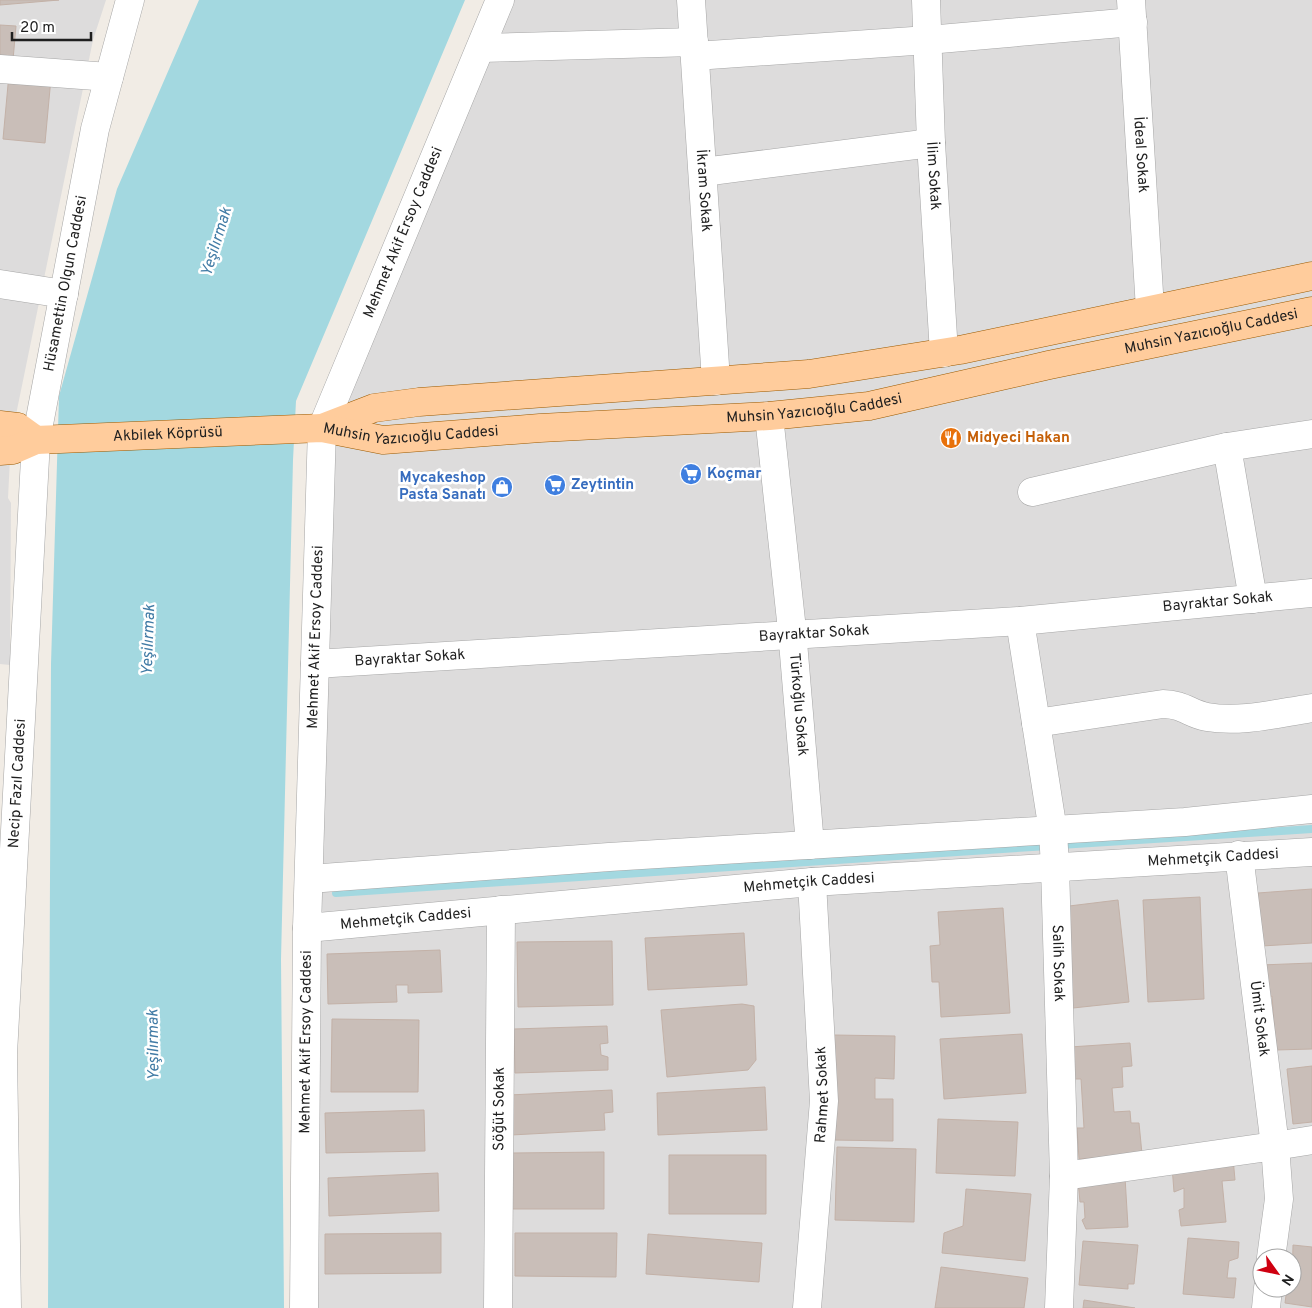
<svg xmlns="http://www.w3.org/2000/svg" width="1312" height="1308" viewBox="0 0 1312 1308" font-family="Overpass,sans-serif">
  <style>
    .residential { fill: #dddcdc; fill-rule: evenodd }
    .water { fill: #a3d8e0 }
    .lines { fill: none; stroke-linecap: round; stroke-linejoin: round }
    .stream { stroke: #a3d8e0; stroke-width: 8 }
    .building { fill: #c9beb8; stroke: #c3b1a7 }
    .minor-casing { stroke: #a6a6a6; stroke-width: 29 }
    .major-casing { stroke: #9b5a00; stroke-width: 29 }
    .minor { stroke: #fff; stroke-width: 28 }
    .major { stroke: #ffcc9c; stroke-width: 28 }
    .labels { text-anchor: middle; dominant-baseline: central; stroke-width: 5; stroke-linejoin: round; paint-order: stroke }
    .street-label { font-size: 15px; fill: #1f1f1f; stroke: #fff }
    .food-label { font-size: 15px; font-weight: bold; fill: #c56008; stroke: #fff; text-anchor: start }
    .shop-label { font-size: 15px; font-weight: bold; fill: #366cbe; stroke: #fff; text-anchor: start }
    .water-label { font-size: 16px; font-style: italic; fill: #417ba5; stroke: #fff }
  </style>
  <rect width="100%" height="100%" fill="#f1ece5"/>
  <path class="residential" d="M0,0H106L93,40L11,439L8,498L11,503L10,665L0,664Z
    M499,0H1312V1308H304L322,428ZM1262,1258H1292V1288H1262Z"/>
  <path class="water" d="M199,0H465L296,401L293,460L281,959L284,1308H48L51,664L59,396L117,189Z"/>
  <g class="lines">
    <path class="stream" d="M1060,845L1312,829
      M336,893L1048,846"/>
  </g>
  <path class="building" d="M0,0H59L0,5Z
    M0,25L16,26L13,60L0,59Z
    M9,74L51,78L45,143L3,139Z
    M1312,889V943L1262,946L1258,893Z
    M1200,897L1204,999L1148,1002L1143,900Z
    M1118,900L1129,1002L1073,1008L1061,907Z
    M1003,908L1010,1013L941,1017L939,982H932L930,946L940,945L938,912Z
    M744,933L747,985L648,990L645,938Z
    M612,941L613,1005L518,1007L517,942Z
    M440,950L442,992L408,993V985H396L397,1002L328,1004L327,954Z
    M1312,963V1049L1276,1050L1272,996L1264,998L1261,965Z
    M742,1004L754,1006L756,1060L748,1070L667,1077L661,1010Z
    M332,1019L419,1020L418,1092H331Z
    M607,1026L608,1043L600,1044L601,1055L608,1057V1070L515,1073L514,1029Z
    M1022,1034L1026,1093L944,1099L940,1039Z
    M834,1035L895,1036L894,1079L875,1078V1099H893V1141L832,1140Z
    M1130,1043L1132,1066L1122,1067L1123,1087L1112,1088L1114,1112L1130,1111L1131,1123H1139L1142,1154L1079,1159L1077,1128H1084L1081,1079H1072L1070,1047Z
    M1312,1066V1122L1293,1124L1287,1069Z
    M765,1087L767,1130L658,1135L657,1093Z
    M612,1090L613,1112L604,1113L605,1130L511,1135L509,1095Z
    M424,1110L425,1151L326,1153L325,1113Z
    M938,1119L1018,1122L1015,1176L936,1173Z
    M837,1147L916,1149L914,1222L835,1220Z
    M604,1152V1209H512V1153Z
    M669,1155H766V1214H669Z
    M1233,1158L1235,1180L1222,1181L1226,1222L1181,1226L1179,1210L1184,1208V1188L1174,1192L1172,1166Z
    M438,1173L439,1211L329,1216L328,1178Z
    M1125,1177L1128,1227L1086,1229L1082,1220L1085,1218L1084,1202H1080L1078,1181Z
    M966,1189L1031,1194L1025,1261L942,1253L944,1233L963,1226Z
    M441,1233V1273L325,1274V1234Z
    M515,1233H617L616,1277L515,1276Z
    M648,1234L762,1243L759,1282L646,1274Z
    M1188,1238L1239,1242L1238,1258L1229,1261L1227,1278H1236L1234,1298L1183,1294Z
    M1083,1241L1138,1245L1134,1284H1128V1289L1079,1285Z
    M1293,1245L1312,1247V1307L1285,1303L1287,1288H1292Z
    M941,1267L1028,1278L1024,1308H935Z
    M1084,1300L1135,1308H1083Z"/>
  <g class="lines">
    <g class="minor-casing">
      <g id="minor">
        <path id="s1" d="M691,0L716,381"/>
        <path id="s2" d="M926,0L931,143L944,353"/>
        <path id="s3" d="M1131,0L1150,309"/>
        <path d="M481,48L694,42"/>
        <path d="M695,56L928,40L1133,22"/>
        <path d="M0,69L109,77"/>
        <path d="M703,172L931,143"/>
        <path d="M0,284L64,294"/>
        <path id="s4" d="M769,416L792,630L810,845"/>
        <path d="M1227,447L1253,599"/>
        <path d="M1032,492L1227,447L1312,434"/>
        <path id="s5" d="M1020,621L1053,831L1055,867L1064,1176L1059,1308"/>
        <path id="s6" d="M315,664L1020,621L1312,593"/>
        <path d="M1036,723L1163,704C1183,704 1190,714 1207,717C1241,723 1278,713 1312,708"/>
        <path id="s7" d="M1239,855L1275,1146L1312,1140"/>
        <path d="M309,879L609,857L1185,822L1312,809"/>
        <path id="s8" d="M307,928L812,882L1312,852"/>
        <path d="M1064,1176L1275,1146L1279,1199L1271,1258"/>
        <path id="s9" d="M7,1308L3,1054L36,440L95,129L130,0"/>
        <path id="s10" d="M304,1308L307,928L322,428L500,0"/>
        <path id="s11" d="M498,1308L501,910"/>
        <path id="s12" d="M807,1308L824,1101L812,882"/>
        <path d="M1266,1308L1268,1288"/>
      </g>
    </g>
    <g class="major-casing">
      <g id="major">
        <path d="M0,425L18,427L36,440"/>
        <path d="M322,428L374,408L419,402L809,374L960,350L1312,276"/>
        <path id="s13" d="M0,451L13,450L36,440L322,428L383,440L540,428L769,416L869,406L1049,365L1312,311"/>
      </g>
    </g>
    <use href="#minor" class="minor"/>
    <use href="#major" class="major"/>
  </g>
  <defs>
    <g id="restaurant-disc" transform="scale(1.125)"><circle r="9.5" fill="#e8710a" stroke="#fff"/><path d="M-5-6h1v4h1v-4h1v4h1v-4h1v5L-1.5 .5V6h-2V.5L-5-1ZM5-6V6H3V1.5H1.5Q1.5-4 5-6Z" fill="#fff"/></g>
    <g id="supermarket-disc" transform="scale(1.125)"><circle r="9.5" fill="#3f7fe0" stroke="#fff"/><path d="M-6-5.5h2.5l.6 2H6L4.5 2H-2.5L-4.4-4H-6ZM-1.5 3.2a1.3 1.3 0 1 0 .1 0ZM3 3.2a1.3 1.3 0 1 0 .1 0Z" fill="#fff"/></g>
    <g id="shop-disc" transform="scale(1.125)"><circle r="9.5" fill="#3f7fe0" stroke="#fff"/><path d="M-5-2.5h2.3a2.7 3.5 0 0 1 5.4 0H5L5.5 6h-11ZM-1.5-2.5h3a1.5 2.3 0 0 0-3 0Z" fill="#fff"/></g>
  </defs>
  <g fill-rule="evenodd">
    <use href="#restaurant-disc" x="951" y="438"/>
    <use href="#supermarket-disc" x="691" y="474"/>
    <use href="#supermarket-disc" x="555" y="485"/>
    <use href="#shop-disc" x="502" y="487"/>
  </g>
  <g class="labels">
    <g class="street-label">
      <text stroke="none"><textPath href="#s3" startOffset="155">İdeal Sokak</textPath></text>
      <text stroke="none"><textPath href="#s2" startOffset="176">İlim Sokak</textPath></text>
      <text stroke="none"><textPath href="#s1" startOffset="191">İkram Sokak</textPath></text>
      <text stroke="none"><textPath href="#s10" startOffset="1092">Mehmet Akif Ersoy Caddesi</textPath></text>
      <text stroke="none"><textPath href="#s9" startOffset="1028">Hüsamettin Olgun Caddesi</textPath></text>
      <text stroke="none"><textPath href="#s13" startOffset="1224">Muhsin Yazıcıoğlu Caddesi</textPath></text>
      <text stroke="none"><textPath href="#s13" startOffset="819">Muhsin Yazıcıoğlu Caddesi</textPath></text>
      <text stroke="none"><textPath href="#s13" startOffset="414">Muhsin Yazıcıoğlu Caddesi</textPath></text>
      <text stroke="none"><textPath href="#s13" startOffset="170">Akbilek Köprüsü</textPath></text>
      <text stroke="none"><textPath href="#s6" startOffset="905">Bayraktar Sokak</textPath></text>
      <text stroke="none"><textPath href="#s6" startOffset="500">Bayraktar Sokak</textPath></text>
      <text stroke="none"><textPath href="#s10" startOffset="671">Mehmet Akif Ersoy Caddesi</textPath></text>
      <text stroke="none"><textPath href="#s6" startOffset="95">Bayraktar Sokak</textPath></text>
      <text stroke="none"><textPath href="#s4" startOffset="290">Türkoğlu Sokak</textPath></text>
      <text stroke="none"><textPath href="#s9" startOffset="525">Necip Fazıl Caddesi</textPath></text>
      <text stroke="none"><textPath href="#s8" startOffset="909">Mehmetçik Caddesi</textPath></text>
      <text stroke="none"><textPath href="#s8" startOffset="504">Mehmetçik Caddesi</textPath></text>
      <text stroke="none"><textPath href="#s8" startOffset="99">Mehmetçik Caddesi</textPath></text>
      <text stroke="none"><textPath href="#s5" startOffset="345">Salih Sokak</textPath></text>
      <text stroke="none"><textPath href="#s7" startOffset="165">Ümit Sokak</textPath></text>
      <text stroke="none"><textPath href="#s10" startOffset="266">Mehmet Akif Ersoy Caddesi</textPath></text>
      <text stroke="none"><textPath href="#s12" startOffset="214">Rahmet Sokak</textPath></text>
      <text stroke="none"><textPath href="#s11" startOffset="199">Söğüt Sokak</textPath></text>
    </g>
    <g class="food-label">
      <text x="967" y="438">Midyeci Hakan</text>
    </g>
    <g class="shop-label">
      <text x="707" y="474">Koçmar</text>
      <text x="486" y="478" text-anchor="end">Mycakeshop<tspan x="486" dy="17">Pasta Sanatı</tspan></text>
      <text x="571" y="485">Zeytintin</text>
    </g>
    <g class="water-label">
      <text transform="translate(217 242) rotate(-73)">Yeşilırmak</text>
      <text transform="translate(149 640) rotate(-88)">Yeşilırmak</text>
      <text transform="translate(154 1045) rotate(-91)">Yeşilırmak</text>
    </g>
  </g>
  <g transform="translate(1277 1273) rotate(123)"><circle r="24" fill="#ffffff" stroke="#a5a5a5"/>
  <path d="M0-4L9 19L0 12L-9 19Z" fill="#cf0011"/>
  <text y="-8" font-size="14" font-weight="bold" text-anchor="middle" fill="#1f1f1f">N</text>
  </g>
  <path d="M12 32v8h79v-8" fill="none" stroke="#1f1f1f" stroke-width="2.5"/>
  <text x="20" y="32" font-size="15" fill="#1f1f1f" stroke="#ffffff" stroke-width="4" paint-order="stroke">20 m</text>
</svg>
